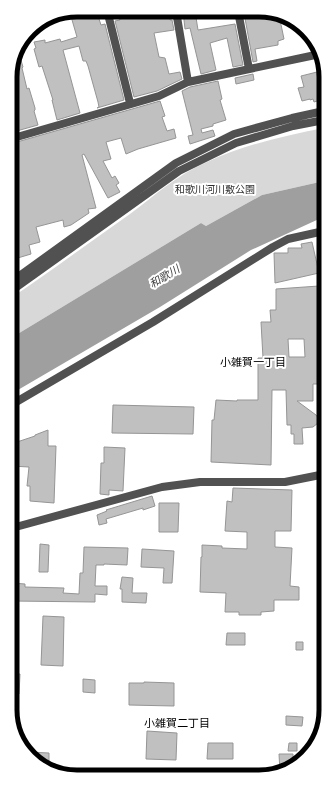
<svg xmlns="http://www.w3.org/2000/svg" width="336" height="787" viewBox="0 0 336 787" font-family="Barlow,'Noto Sans JP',sans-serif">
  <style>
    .green { fill: #d8d8d8 }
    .water { fill: #9f9f9f }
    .building { fill: #c0c0c0; stroke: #959595; fill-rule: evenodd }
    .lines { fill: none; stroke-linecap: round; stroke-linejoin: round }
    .minor { stroke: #515151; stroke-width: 8 }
    .tertiary { stroke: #515151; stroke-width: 8 }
    .labels { text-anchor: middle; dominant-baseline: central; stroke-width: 4; stroke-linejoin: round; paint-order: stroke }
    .park-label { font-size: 10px; fill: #2f2f2f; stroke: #fff }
    .water-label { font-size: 11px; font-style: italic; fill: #404040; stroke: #fff }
    .neighbourhood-label { font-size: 11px; fill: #000; stroke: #fff }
    .rim { fill: none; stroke: #000; stroke-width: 5 }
  </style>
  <rect width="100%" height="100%" fill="#fff"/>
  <path class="green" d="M324,128V181L262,195L206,226L201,223L11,338V298C51,271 90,242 130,214C154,196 177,175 205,163C243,145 283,136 324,128Z"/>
  <path class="water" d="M324,181V219H319L251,250L160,307L11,394V338L201,223L206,226L262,195Z"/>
  <path class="building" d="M77,10L78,13L88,10H96L101,25L105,24L124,100L97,108L99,107L98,102L88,66L86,61H83L79,46L63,50L80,113L57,120L52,100H53L42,66L39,67L34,49L36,48L34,42L45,40V43L60,39L61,42L77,37L70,13Z
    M118,10L168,11L170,20H172L174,30L154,33L159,57L165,58L169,74L180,72L182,79L157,91L134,97L115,21L120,20Z
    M183,11H195L198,30L235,24L243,65L233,67L227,38L210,43L216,70L201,74L190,28L185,29Z
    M264,11L265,18L279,15L284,39L278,41V45L255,49L257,61L253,62L244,13Z
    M17,47L23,67L22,68L27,89L29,88L35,108V110L34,111L38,125L13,132L10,122V73Z
    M321,71L324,81V99L314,102L313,99L310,100V99L302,101L298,88L304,87L301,76Z
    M253,74L254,80L236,84L235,78Z
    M218,81L222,99L220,100L226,120L213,124V126L201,129L202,133L213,130L215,136L190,144L188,136L193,135L182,91L190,87Z
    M160,101L165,116L162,117L167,131L174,129L176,138L138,149L126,154L121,138L106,142L111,159L103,161L112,178L115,176L119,183L116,185L120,192L108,198L84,154L82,155L96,208L88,209L89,213L71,225L64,227L63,220L36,227L40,242L29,245L31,254L11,260L10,144Z
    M312,242L319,273L275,283L274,253H288V248H302L301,244Z
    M319,286L323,338V364H319V384H313V401H297L316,415L319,419L318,423L313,427L302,428L303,444H294V434H291V425H287L286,390H272L271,465L211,462L212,420H214L216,400L237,401V400H258V358H263L261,322H271L270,310H276V289ZM288,339H304L305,357H289Z
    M113,405L194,407L193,434L112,433Z
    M48,430V446H56L54,503L30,501V486H27L29,467L11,466V444L35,436V435Z
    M104,447L125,448L123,491L109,490V495L100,494L101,463H104Z
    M233,488L292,490L291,531H275V547L292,548L290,586L299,587V600H274V611L261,612V615H239V612H225L226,593L200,592L201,557H202V545L222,546V548L247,549V532L225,531L227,501L232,502Z
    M152,496L155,506L143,510V508L106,519L107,523L99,525L97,515L107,511L106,510Z
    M159,503H179L178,532H159Z
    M40,544L49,545L48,572H39Z
    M84,547L128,548L127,565L104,564V565H96L95,586H107V595L95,594V602L12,601V583L25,584V587L64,588L63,593L79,594L80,573H83Z
    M142,549L174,551L172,583H163L164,568L141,567Z
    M122,577L133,578L132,593H147L146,603L122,602V589H120Z
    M43,616L64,617L63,666L41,665Z
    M227,633H245V645H226Z
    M296,642H303V650H296Z
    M12,674H20L19,694H12Z
    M83,679L95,680V693L83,692Z
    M144,682L174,683V706L129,705V683H144Z
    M286,716L303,717L302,726L286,725Z
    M147,731L177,733L176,760L146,759Z
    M208,743H233V759H207Z
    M289,743H297V751H288Z
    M28,752L49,753V762L34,761Z
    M279,754H293V764L280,772Z"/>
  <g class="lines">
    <path class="minor" d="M107,10L130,103
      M176,11L188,82
      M238,11L249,69
      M10,139L159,96L188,82L320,54
      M11,405L153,322L273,247L288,239L324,231
      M12,528L162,487L200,482H285L325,474"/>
    <path class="tertiary" d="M11,282L176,163L234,134L292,118L324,111
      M11,291L179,171L236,143L293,126L324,120"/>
  </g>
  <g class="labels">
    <g class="park-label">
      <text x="215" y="189">和歌川河川敷公園</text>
    </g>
    <g class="water-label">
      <text transform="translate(164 276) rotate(-31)">和歌川</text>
    </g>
    <g class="neighbourhood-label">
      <text x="253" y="361">小雑賀一丁目</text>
      <text x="177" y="722">小雑賀二丁目</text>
    </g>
  </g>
  <path d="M0 0H336V787H0ZM77 17H259A60 60 0 0 1 319 77V710A60 60 0 0 1 259 770H77A60 60 0 0 1 17 710V77A60 60 0 0 1 77 17Z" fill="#fff" fill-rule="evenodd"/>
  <path class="rim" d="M77 17H259A60 60 0 0 1 319 77V710A60 60 0 0 1 259 770H77A60 60 0 0 1 17 710V77A60 60 0 0 1 77 17Z"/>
</svg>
